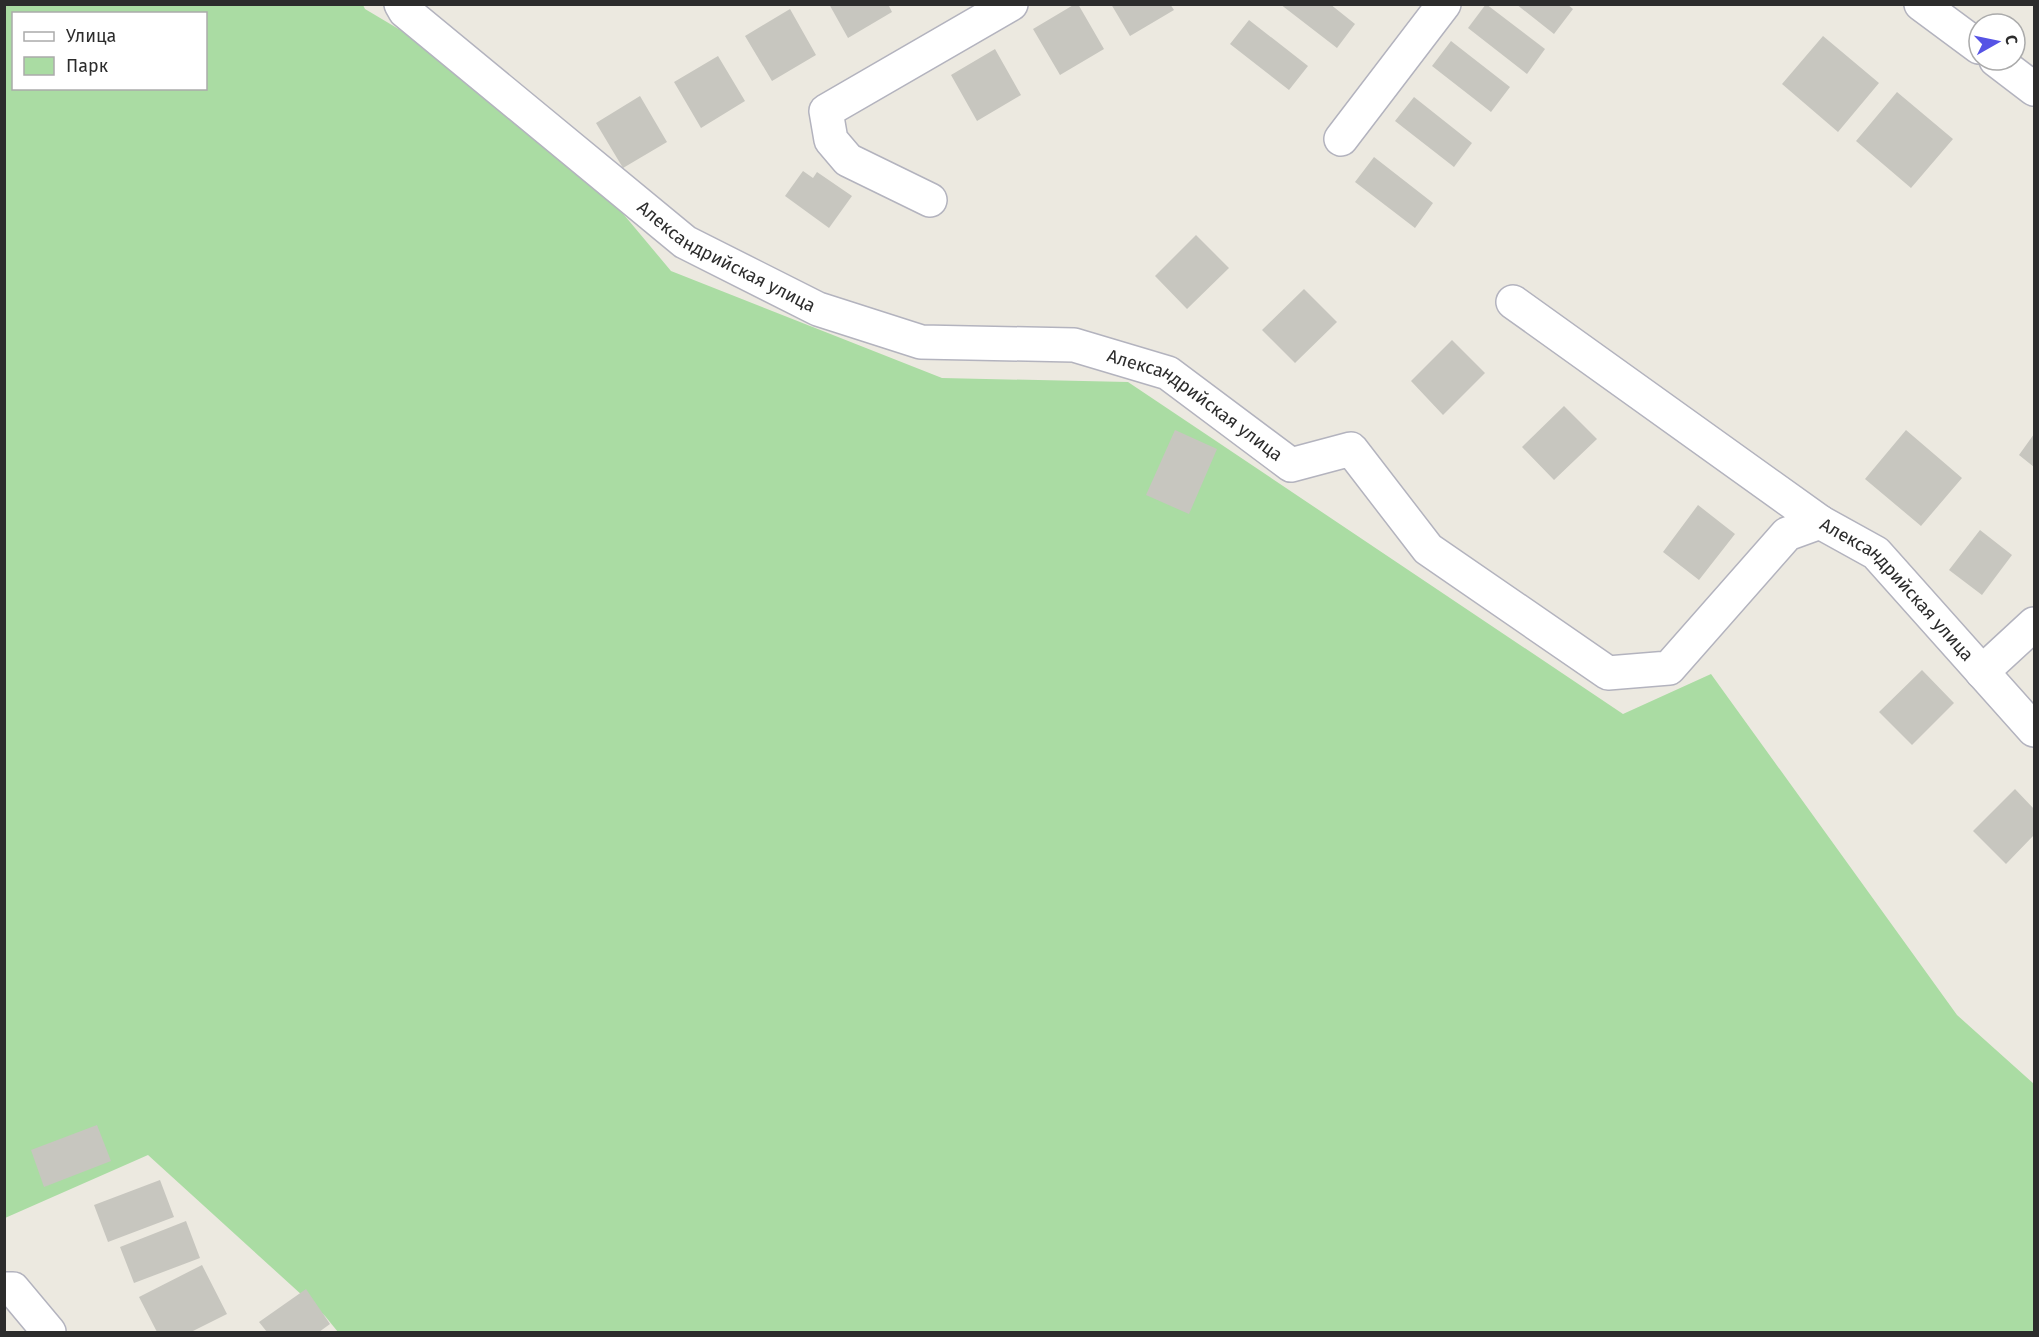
<svg xmlns="http://www.w3.org/2000/svg" width="2039" height="1337" viewBox="0 0 2039 1337" font-family="'Fira Sans',sans-serif">
  <style>
    .green { fill: #aadca3; fill-rule: evenodd }
    .building { fill: #c7c6bf }
    .lines { fill: none; stroke-linecap: round; stroke-linejoin: round }
    .minor-casing { stroke: #b3b3be; stroke-width: 36 }
    .minor { stroke: #fff; stroke-width: 33 }
    .labels { text-anchor: middle; dominant-baseline: central; stroke-width: 5; stroke-linejoin: round; paint-order: stroke }
    .street-label { font-size: 18px; fill: #2c2c2c; stroke: #fff }
  </style>
  <rect width="100%" height="100%" fill="#ece9e0"/>
  <path class="green" d="M5,5H363L365,9L538,112L671,271L942,378L1128,382L1623,714L1711,674L1957,1015L2034,1084V1332H338L325,1316L148,1155L5,1218ZM14,14H206V88H14Z"/>
  <path class="building" d="M829,4H888L892,12L848,38Z
    M1075,4H1078L1104,49L1060,75L1033,29Z
    M1111,4H1170L1174,10L1130,36Z
    M1280,4H1330L1355,24L1337,48Z
    M1486,4L1545,49L1527,74L1468,28Z
    M1516,4H1567L1573,9L1554,34Z
    M790,9L816,55L772,81L745,36Z
    M1249,20L1308,66L1289,90L1230,44Z
    M1823,36L1879,83L1838,132L1782,84Z
    M1451,41L1510,87L1491,112L1432,66Z
    M995,49L1021,95L977,121L951,75Z
    M718,56L745,101L701,128L674,82Z
    M1897,92L1953,139L1911,188L1856,141Z
    M640,96L667,142L623,168L596,123Z
    M1414,97L1472,143L1454,167L1395,121Z
    M1374,157L1433,203L1415,228L1355,182Z
    M803,171L813,178L817,172L852,196L829,228L785,196Z
    M1196,235L1229,268L1187,309L1155,276Z
    M1304,289L1337,322L1295,363L1262,330Z
    M1452,340L1485,373L1443,415L1411,381Z
    M1564,406L1597,439L1554,480L1522,447Z
    M1175,430L1217,449L1189,514L1146,495Z
    M1906,430L1962,478L1921,526L1865,479Z
    M2034,434V467L2019,455Z
    M1698,505L1735,534L1699,580L1663,552Z
    M1980,530L2012,555L1982,595L1949,570Z
    M1922,670L1954,703L1912,745L1879,712Z
    M2015,789L2034,809V835L2006,864L1973,831Z
    M97,1125L111,1161L44,1187L31,1150Z
    M160,1180L174,1217L108,1242L94,1205Z
    M186,1221L200,1258L134,1283L120,1247Z
    M202,1265L227,1314L191,1332H157L139,1297Z
    M306,1289L330,1324L319,1332H267L259,1322Z"/>
  <g class="lines">
    <g class="minor-casing">
      <g id="minor">
        <path id="s1" d="M401,4L405,11L685,242L818,309L921,342L1074,345L1168,373L1291,465L1351,449L1428,549L1608,673L1669,668L1787,534L1820,522L1876,553L2034,730"/>
        <path d="M1921,4L1979,47"/>
        <path d="M1996,60L2034,89"/>
        <path d="M1341,139L1444,4"/>
        <path d="M930,200L848,160L831,140L826,111L1011,4"/>
        <path d="M1513,302L1820,522"/>
        <path d="M1982,672L2034,624"/>
        <path d="M4,1289H13L49,1332"/>
      </g>
    </g>
    <use href="#minor" class="minor"/>
  </g>
  <g class="labels">
    <g class="street-label">
      <text stroke="none"><textPath href="#s1" startOffset="414">Александрийская улица</textPath></text>
      <text stroke="none"><textPath href="#s1" startOffset="918">Александрийская улица</textPath></text>
      <text stroke="none"><textPath href="#s1" startOffset="1818">Александрийская улица</textPath></text>
    </g>
  </g>
  <rect width="2039" height="1337" fill="none" stroke="#2c2c2c" stroke-width="12"/>
  <rect x="12" y="12" width="195" height="78" fill="#ffffff" stroke="#ababab" stroke-width="1.5"/>
  <rect x="24" y="32" width="30" height="9" fill="#ffffff" stroke="#ababab" stroke-width="1.5"/>
  <text x="66" y="42" font-size="18" fill="#2c2c2c">Улица</text>
  <rect x="24" y="57" width="30" height="18" fill="#aadca3" stroke="#ababab" stroke-width="1.5"/>
  <text x="66" y="72" font-size="18" fill="#2c2c2c">Парк</text>
  <g transform="translate(1997 42) rotate(81)"><circle r="28" fill="#ffffff" stroke="#ababab" stroke-width="1.5"/>
  <path d="M0-4.5L10 22L0 15L-10 22Z" fill="#5653e5"/>
  <text y="-9" font-size="16" font-weight="bold" text-anchor="middle" fill="#2c2c2c">С</text>
  </g>
</svg>
